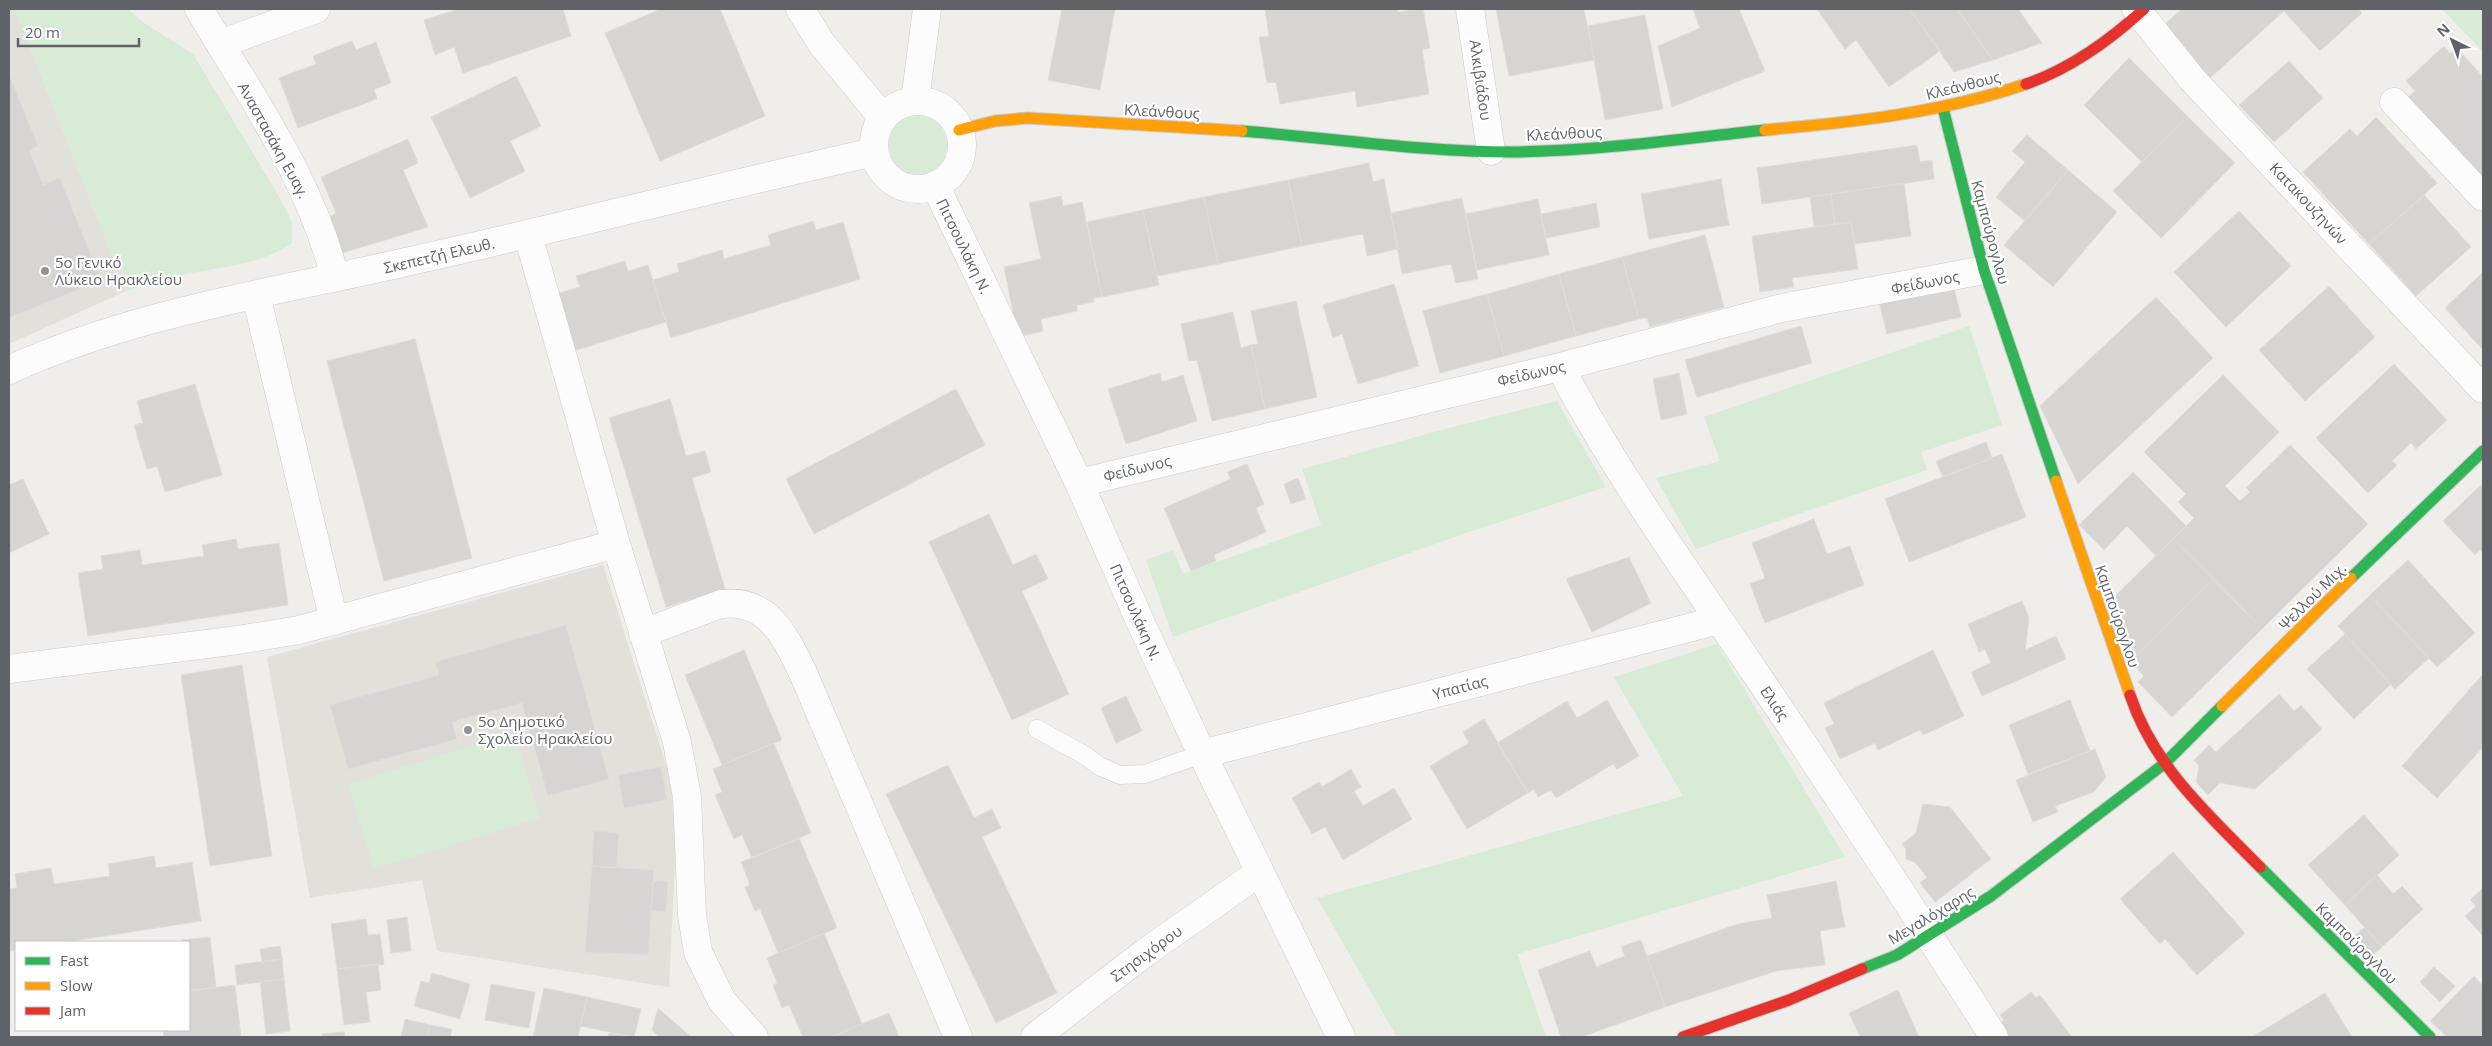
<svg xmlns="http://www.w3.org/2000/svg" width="2492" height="1046" viewBox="0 0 2492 1046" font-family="'Open Sans',sans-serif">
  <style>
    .education { fill: #e2e0da }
    .green { fill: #d8ebd6 }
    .building { fill: #d6d5d3; stroke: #deddd9 }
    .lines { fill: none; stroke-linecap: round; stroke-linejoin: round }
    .lane-casing { stroke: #cbcccc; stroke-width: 19 }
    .street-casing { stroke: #cbcccc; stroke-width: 29 }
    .fast-casing { stroke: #cacacb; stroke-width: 13 }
    .slow-casing { stroke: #cacacb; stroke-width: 13 }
    .jam-casing { stroke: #cacacb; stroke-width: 13 }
    .lane { stroke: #fdfcfc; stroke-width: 18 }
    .street { stroke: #fdfcfc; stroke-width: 28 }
    .fast { stroke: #30b455; stroke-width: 11 }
    .slow { stroke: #ff9f0a; stroke-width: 11 }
    .jam { stroke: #e5322d; stroke-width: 11 }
    .poi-dot { fill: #919496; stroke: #fff; stroke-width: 2 }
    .labels { text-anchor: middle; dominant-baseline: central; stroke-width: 4.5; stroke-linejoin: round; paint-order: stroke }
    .street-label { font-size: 15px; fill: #5f6368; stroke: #fff }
    .poi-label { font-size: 15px; fill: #5f6368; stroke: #fff; text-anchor: start }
  </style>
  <rect width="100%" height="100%" fill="#efeeea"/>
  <path class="education" d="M9,9H15L126,291L9,344Z
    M603,565L678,803L669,987L437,951L422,880L310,898L267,657Z"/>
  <path class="green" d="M15,9H128L144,23L193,54L274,188L292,222V243C262,265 218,267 182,275C163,279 144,286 126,291Z
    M2442,9H2483V52Z
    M889 145a29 29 0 1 1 58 0a29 29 0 1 1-58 0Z
    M1969,326L2002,425L1921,452L1927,470L1696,549L1656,478L1720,461L1704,417Z
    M1557,401L1606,487L1466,533L1173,637L1146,560L1174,550L1183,574L1321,525L1302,469L1430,433Z
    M1717,644L1845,857L1517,954L1546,1037H1397L1317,898L1683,796L1614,677Z
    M514,733L540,818L374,869L348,784Z"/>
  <path class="building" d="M458,9H563L571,36L463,73L454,47L435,55L424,20Z
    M661,9H720L765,116L660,161L605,33Z
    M1062,9H1115L1100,90L1048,80Z
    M1265,9H1397L1398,12L1423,9L1430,48L1422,49L1429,94L1357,107L1355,91L1280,104L1276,82L1267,83L1259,37L1269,36Z
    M1496,9H1584L1594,60L1509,76Z
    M1693,9H1739L1765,71L1672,107L1658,46L1700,28Z
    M1817,9H1910L1940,51L1889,87L1856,40L1845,49Z
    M1910,9H1957L1993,60L1954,72Z
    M1957,9H2018L2042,43L1993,60Z
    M2182,9H2282L2284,11L2210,78L2163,26Z
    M2282,9H2358L2362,13L2320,51Z
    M1645,15L1663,109L1605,120L1588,26Z
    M352,41L356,50L376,42L391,83L374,89L377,99L298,128L279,78L316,64L313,56Z
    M2444,46L2450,54L2457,48L2483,77V173L2478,177L2407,98L2415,91L2406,81Z
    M2129,58L2187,116L2142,162L2084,105Z
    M2289,61L2323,98L2274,142L2239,105Z
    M9,74L38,146L29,150L43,185L60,178L101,280L9,318Z
    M516,76L541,126L510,141L525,171L470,198L431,117Z
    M2187,116L2235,163L2161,238L2113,191Z
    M2376,117L2437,183L2369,244L2303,172L2350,129L2357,136Z
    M2027,135L2068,170L2025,221L1996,197L2025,162L2012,151Z
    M408,139L418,163L403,170L428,227L342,253L327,218L336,213L321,177Z
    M1917,145L1920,162L1932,160L1934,179L1762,204L1757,168Z
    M1369,163L1373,182L1384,179L1398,249L1367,256L1363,234L1302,246L1288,180Z
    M2068,170L2117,212L2053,287L2004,245Z
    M1721,179L1729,225L1649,239L1641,194Z
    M1288,180L1302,246L1218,264L1204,197Z
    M1904,183L1911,236L1855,244L1851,222L1835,224L1831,194Z
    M1831,194L1835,224L1814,227L1810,197Z
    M2424,195L2471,247L2416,296L2369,244Z
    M1061,196L1063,206L1082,202L1102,297L1093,298L1094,302L1077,305V311L1041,319L1043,331L1018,337L1004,267L1041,259L1029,203Z
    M1204,197L1218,264L1157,276L1143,210Z
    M1462,198L1478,279L1456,283L1451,264L1402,274L1391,213Z
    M1538,199L1549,255L1477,270L1466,214Z
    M1596,203L1600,227L1546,238L1541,214Z
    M1143,210L1159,285L1102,297L1087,222Z
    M2239,211L2291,266L2226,327L2174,272Z
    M813,221L816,230L843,222L860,279L671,338L653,280L679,272L677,264L722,250L724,259L771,245L768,235Z
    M1851,222L1858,269L1792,278L1794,287L1760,292L1752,236Z
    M1705,235L1724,307L1650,327L1647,318L1639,319L1622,257Z
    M1622,257L1639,319L1576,336L1559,274Z
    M625,261L628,271L648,265L666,322L574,351L556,294L580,287L576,276Z
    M2483,272V350L2445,308Z
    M1559,274L1576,336L1504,356L1487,294Z
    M1394,284L1419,366L1358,384L1342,334L1333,338L1323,305Z
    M1953,284L1961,317L1887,334L1879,302Z
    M2329,286L2375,337L2305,401L2259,350Z
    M1487,294L1504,356L1440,373L1423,311Z
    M2156,297L2213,358L2078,484L2040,406Z
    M1296,301L1317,397L1265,409L1251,345L1258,344L1251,311Z
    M1233,312L1241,348L1251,345L1265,409L1212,421L1197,360L1189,361L1181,324Z
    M1801,326L1812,363L1697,397L1685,360Z
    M415,339L472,558L384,581L327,361Z
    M2394,364L2447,420L2416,449L2411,443L2392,461L2397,465L2368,493L2316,438Z
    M1160,373L1162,382L1183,375L1197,421L1126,444L1108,389Z
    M1679,373L1687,414L1661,420L1653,379Z
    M2223,375L2279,432L2225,486L2240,501L2250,492L2246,488L2290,445L2368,524L2262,629L2173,539L2194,518L2178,502L2186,494L2144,452Z
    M195,384L222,475L165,492L157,466L147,469L134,425L143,423L137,401Z
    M956,389L985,445L814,534L786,479Z
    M670,399L686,456L705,451L711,472L692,478L725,589L666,607L609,418Z
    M1986,442L1992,458L1943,477L1936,461Z
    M2002,454L2026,517L1909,562L1885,499Z
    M1247,464L1264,504L1256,508L1266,532L1214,555L1216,561L1191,571L1164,508L1231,479L1227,472Z
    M2133,472L2186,526L2156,556L2127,526L2104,550L2079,525Z
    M1298,478L1306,499L1291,504L1284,484Z
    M23,479L49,534L9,553V485Z
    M2483,483V553L2480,550L2475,555L2443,521Z
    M989,514L1013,565L1036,554L1048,579L1022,591L1069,694L1012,720L929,542Z
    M1814,519L1827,554L1850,546L1864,585L1765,623L1750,584L1765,578L1752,543Z
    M236,539L238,549L279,543L288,605L88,636L78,573L103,569L101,556L140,550L142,565L204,556L202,545Z
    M2173,539L2214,579L2130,661L2109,602Z
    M1629,557L1651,603L1592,632L1566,579Z
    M2408,560L2475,633L2437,667L2370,595Z
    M2214,579L2262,629L2172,717L2138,682L2144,676L2130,661Z
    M2370,595L2429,658L2395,689L2338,626Z
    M2022,601L2029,618L2025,650L2056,636L2066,659L1982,696L1971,672L1991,663L1985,649L1979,652L1968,624Z
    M566,625L609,779L548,796L522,703L452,722L457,739L348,769L330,705L439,675L435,662Z
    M2345,634L2391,684L2354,719L2307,669Z
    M744,650L782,740L722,765L685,675Z
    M1933,650L1964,716L1923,735L1920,730L1878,750L1875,743L1840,759L1825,728L1834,724L1824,703Z
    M242,665L272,856L210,866L181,675Z
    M2483,674V747L2437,798L2402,766Z
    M2279,694L2294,711L2301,705L2322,729L2255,789L2220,783L2208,795L2196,782L2199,766L2194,760L2209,745L2216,752Z
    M1126,696L1142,731L1116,743L1101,708Z
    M1607,700L1639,756L1617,769L1613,764L1556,798L1551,790L1538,797L1534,789L1528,793L1497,743L1567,701L1577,718Z
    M2070,700L2090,751L2028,774L2009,725Z
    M1484,719L1528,793L1467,829L1430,766L1469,743L1463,732Z
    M774,743L811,833L752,858L742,835L734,839L715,795L722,792L713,769Z
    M2095,749L2106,777L2094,792L2055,806L2058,812L2033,822L2016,780Z
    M948,765L974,818L992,809L1001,828L982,837L1057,993L996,1023L886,794Z
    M661,767L667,800L624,808L618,775Z
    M1351,769L1361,787L1354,791L1363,806L1394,788L1412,819L1343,860L1325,827L1312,834L1292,798L1319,782L1322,787Z
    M1923,804L1950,807L1991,859L1935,902L1920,883L1927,877L1915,862L1906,859V849L1902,844L1916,833Z
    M2364,815L2399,855L2345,905L2308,865Z
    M594,831L619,833L616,868L592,866Z
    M799,838L837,928L778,953L760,909L755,911L745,887L750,885L741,862Z
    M2173,852L2245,933L2197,975L2165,939L2160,944L2120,899Z
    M154,856L156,868L192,862L201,921L66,942H16V950L9,951V889L17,888L15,874L51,868L54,884L110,876L108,864Z
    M592,866L654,870L648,955L585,952Z
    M2377,875L2393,894L2402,886L2423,909L2382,947L2345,905Z
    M653,881H668L666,912L651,911Z
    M1836,881L1845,927L1820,931L1825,965L1776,971L1665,1007L1647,956L1738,924L1772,918L1767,895Z
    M2483,888V936L2465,916L2476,906L2470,900Z
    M407,917L411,951L391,953L387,920Z
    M366,919L368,935L380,934L384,964L337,969L331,924Z
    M2365,927L2382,947L2372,956L2354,936Z
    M824,933L862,1024L831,1037H803L789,1005L782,1008L773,985L777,983L767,958Z
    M210,937L216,987L189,991V942L181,940Z
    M1641,940L1665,1007L1581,1037H1561L1538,970L1590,951L1596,967L1625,956L1621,947Z
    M280,946L282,959L262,962L260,949Z
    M282,959L284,979L237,985L235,965Z
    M378,964L381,990L366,992L370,1022L344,1025L337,969Z
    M2434,967L2455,986L2440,1002L2420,982Z
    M432,973L470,984L460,1019L414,1006L421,981L429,983Z
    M2474,976L2483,986V1037H2447L2430,1021Z
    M284,979L290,1031L266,1034L260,981Z
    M491,984L535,992L529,1028L485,1020Z
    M235,985L241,1037H164L163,1030H189V991Z
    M544,988L587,997L578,1037H533Z
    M1898,990L1919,1037H1860L1849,1013Z
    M2031,992L2036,998L2040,995L2072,1037H2003L1996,1027L2004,1020L2000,1015Z
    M2325,993L2352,1037H2252Z
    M587,997L641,1009L634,1037L580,1026Z
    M658,1008L691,1037H659L652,1030Z
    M889,1013L899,1037H831L862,1024Z
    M405,1019L430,1025L427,1037H401Z
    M430,1025L452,1029L450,1037H427Z
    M344,1032L345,1037H323L322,1034Z
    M609,1033L632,1037H608Z"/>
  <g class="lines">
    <g class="lane-casing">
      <path id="lane" d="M1037,729L1086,756L1099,766L1120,775L1145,774L1202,754"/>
    </g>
    <g class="street-casing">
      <path id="street" d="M199,9C250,95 311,180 335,278
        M800,9L822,44L883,118
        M1470,9L1491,151
        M2136,9L2192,79L2483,389
        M220,44L316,9
        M915,101L927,9
        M874 145a44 44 0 1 1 88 0a44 44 0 1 1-88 0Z
        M2394,102L2483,197
        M935,185L1079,483L1144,630L1202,754L1341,1037
        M528,235L616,544L677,742L687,797L692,915L698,952L722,1001L754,1037
        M256,295L334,621
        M1560,367C1616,473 1687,572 1754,671C1836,792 1916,914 1994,1037
        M9,370C136,312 280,291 415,260C569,226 721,186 874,152
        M1079,483L1560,367L1782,308L1984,270
        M643,633L721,604C768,598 785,636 803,673L958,1037
        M9,669L238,640L299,630L616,544
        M1202,754L1719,620
        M1035,1037L1146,952L1260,872"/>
    </g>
    <g class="fast-casing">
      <path id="fast" d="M1943,108L1984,270L2056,481
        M1242,131C1332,138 1422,152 1513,152C1597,151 1681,139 1765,130
        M2351,578L2483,451
        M2260,867L2430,1037
        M1862,969L1897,955L1991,896L2164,764L2222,706"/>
    </g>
    <g class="slow-casing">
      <path id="slow" d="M959,130L995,121L1028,118L1242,131
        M1765,130C1854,122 1941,113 2026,84
        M2056,481L2130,695
        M2222,706L2351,578"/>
    </g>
    <g class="jam-casing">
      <path id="jam" d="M2026,84C2070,69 2110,40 2144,9
        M2130,695C2154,767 2208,814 2260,867
        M1683,1037L1789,1000L1862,969"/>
    </g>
    <use href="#lane" class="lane"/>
    <use href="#street" class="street"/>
    <use href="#fast" class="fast"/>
    <use href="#slow" class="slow"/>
    <use href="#jam" class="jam"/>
  </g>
  <g class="poi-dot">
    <circle cx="45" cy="271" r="5"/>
    <circle cx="468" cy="730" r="5"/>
  </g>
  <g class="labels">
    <g class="street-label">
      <text transform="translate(1481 80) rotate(82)">Αλκιβιάδου</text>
      <text transform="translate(1963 85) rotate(-14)">Κλεάνθους</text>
      <text transform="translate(1162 111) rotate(3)">Κλεάνθους</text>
      <text transform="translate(1564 133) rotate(-3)">Κλεάνθους</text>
      <text transform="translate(274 140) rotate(61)">Αναστασάκη Ευαγ.</text>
      <text transform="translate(2309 203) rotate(47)">Κατακουζηνών</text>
      <text transform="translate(1991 232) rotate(75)">Καμπούρογλου</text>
      <text transform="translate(964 246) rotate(64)">Πιτσουλάκη Ν.</text>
      <text transform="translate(439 255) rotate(-13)">Σκεπετζή Ελευθ.</text>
      <text transform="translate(1925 282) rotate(-11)">Φείδωνος</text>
      <text transform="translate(1531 373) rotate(-13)">Φείδωνος</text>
      <text transform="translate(1137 468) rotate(-14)">Φείδωνος</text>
      <text transform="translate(2312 596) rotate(-45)">Ψελλού Μιχ.</text>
      <text transform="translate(1136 612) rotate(66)">Πιτσουλάκη Ν.</text>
      <text transform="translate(2118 616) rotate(71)">Καμπούρογλου</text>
      <text transform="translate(1460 687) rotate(-15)">Υπατίας</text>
      <text transform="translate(1775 703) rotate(56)">Ελιάς</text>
      <text transform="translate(1931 915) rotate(-31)">Μεγαλόχαρης</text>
      <text transform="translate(2357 943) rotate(45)">Καμπούρογλου</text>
      <text transform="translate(1146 953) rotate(-36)">Στησιχόρου</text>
    </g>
    <g class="poi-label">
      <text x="55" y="262">5ο Γενικό<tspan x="55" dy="17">Λύκειο Ηρακλείου</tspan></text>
      <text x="478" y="721">5ο Δημοτικό<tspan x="478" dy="17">Σχολείο Ηρακλείου</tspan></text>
    </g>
  </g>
  <rect width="2492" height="1046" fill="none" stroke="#5f6368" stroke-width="20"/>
  <rect x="15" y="941" width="175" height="90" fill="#ffffff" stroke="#bfc1c3"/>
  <rect x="25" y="957" width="25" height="8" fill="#30b455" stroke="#bfc1c3"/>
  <text x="60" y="966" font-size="15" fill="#5f6368">Fast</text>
  <rect x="25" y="982" width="25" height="8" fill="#ff9f0a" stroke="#bfc1c3"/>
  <text x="60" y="991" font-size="15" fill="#5f6368">Slow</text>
  <rect x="25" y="1007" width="25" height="8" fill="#e5322d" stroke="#bfc1c3"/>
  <text x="60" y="1016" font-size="15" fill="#5f6368">Jam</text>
  <g transform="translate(2452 40) rotate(318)" stroke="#ffffff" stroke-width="4" paint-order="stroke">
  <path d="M0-4L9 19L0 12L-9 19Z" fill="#5f6368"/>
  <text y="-8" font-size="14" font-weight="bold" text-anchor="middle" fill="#5f6368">N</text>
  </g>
  <path d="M18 38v8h121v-8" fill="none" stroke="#5f6368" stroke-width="2.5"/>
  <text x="25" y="38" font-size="15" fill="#5f6368" stroke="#ffffff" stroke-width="4" paint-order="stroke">20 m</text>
</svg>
